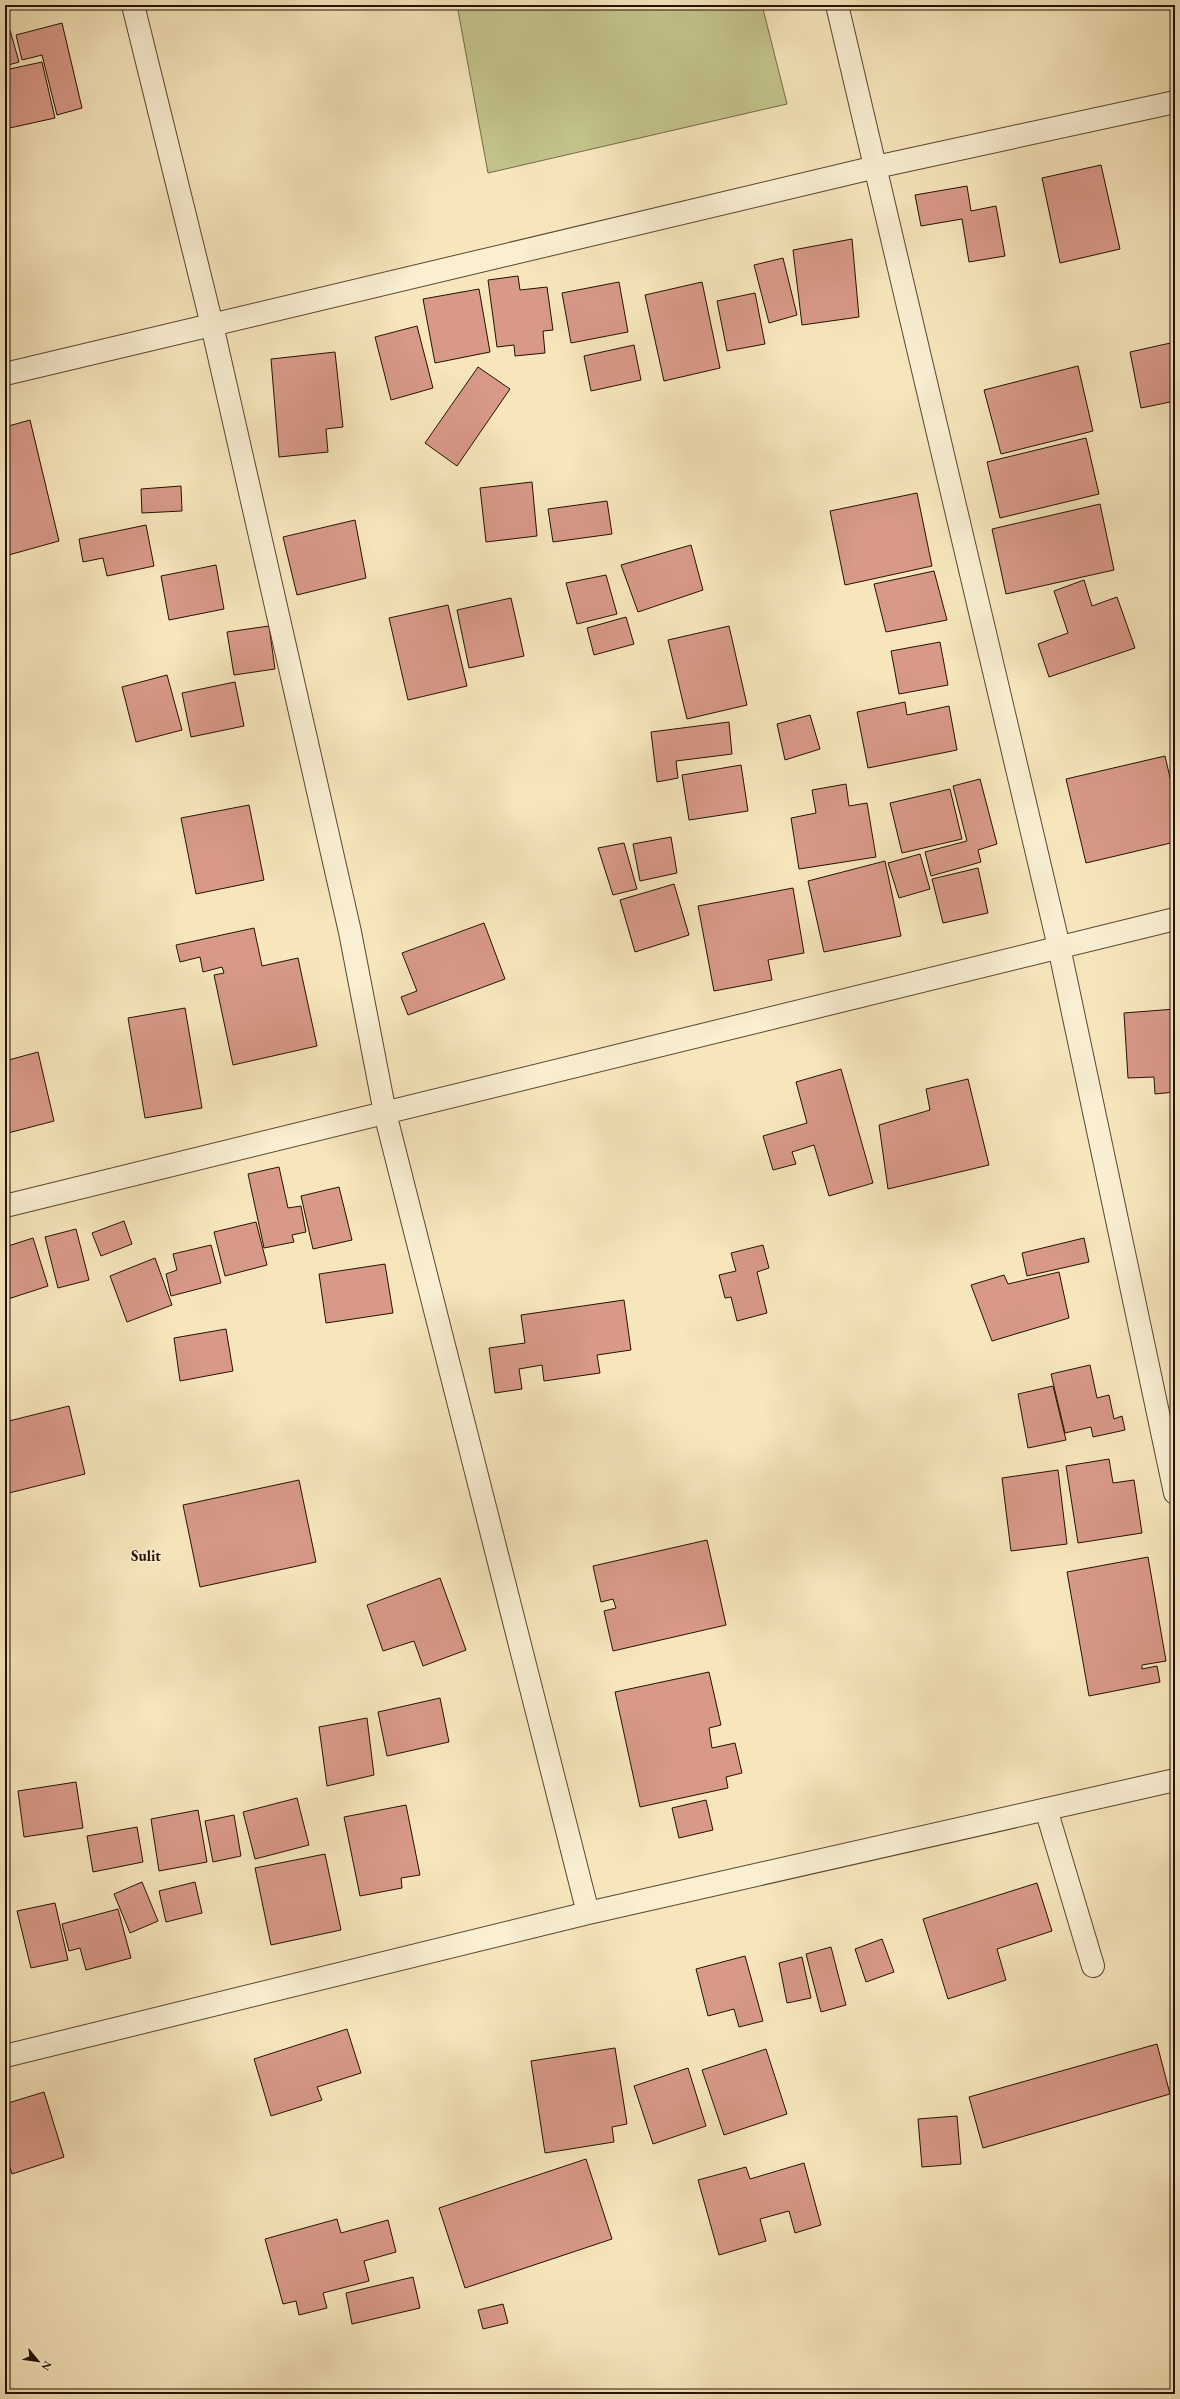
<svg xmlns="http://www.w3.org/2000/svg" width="1180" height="2399" viewBox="0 0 1180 2399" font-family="'EB Garamond',serif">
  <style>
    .green { fill: #c3c38c; stroke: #746a47 }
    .building { fill: #d89988; stroke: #241102 }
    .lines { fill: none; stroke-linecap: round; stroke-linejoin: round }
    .minor-casing { stroke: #594630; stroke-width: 24 }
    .minor { stroke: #faefd3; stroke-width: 22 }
    .labels { text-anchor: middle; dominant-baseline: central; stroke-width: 3; stroke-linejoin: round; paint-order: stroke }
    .quarter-label { font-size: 15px; font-weight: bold; fill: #241102; stroke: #faefd3 }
  </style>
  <rect width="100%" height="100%" fill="#f7e6bc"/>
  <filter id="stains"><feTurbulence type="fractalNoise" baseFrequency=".005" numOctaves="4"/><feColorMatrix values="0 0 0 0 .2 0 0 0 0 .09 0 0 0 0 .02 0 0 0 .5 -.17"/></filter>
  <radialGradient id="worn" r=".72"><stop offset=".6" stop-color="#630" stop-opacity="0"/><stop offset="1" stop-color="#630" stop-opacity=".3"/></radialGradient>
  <path class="green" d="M457,5H762L787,104L488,173Z"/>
  <path class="building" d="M62,23L82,108L57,115L42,55L22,60L16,35Z
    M10,30L19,62L5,66V31Z
    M42,62L55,118L5,129V70Z
    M1101,165L1120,249L1060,263L1042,178Z
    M967,186L971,211L996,206L1005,256L969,262L962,219L921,226L915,195Z
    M852,239L859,317L802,325L793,250Z
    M783,258L797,315L769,323L754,265Z
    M518,276L520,290L547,287L553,330L543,331L545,353L515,356L514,345L497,347L488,280Z
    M619,282L628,332L571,343L562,293Z
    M702,282L720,368L664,381L645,295Z
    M479,289L490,352L435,363L423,299Z
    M755,293L765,344L727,351L717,301Z
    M417,326L433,388L391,400L375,337Z
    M1175,342V401L1141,408L1130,352Z
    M634,345L641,380L591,391L584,356Z
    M335,352L343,427L326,429L328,452L279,457L271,359Z
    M1078,366L1093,431L1001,454L984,390Z
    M478,367L510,389L457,466L425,443Z
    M30,420L59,541L5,556V427Z
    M1086,438L1099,494L1000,518L987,462Z
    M532,482L537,536L486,542L480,488Z
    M181,486L182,511L142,513L141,489Z
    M917,493L932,566L845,585L830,511Z
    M607,501L612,534L553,542L548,509Z
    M1100,504L1114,570L1006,594L992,529Z
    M355,520L366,578L297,595L283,537Z
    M146,525L154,566L107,576L103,558L83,562L79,539Z
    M691,545L703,590L638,612L621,565Z
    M216,565L224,609L169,620L161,576Z
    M934,571L947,620L886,632L874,584Z
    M606,575L617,614L577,624L566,583Z
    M1084,580L1092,606L1117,597L1135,648L1049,677L1038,644L1068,633L1054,591Z
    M511,598L524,656L469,668L457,610Z
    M448,605L467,686L408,700L389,618Z
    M626,617L634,644L594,655L587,628Z
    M269,626L275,669L234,675L227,632Z
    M729,626L747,705L687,719L668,640Z
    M940,642L948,685L899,694L891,651Z
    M167,675L182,730L136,742L122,687Z
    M235,682L244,726L191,737L182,693Z
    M905,702L907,715L949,706L957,750L868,768L857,712Z
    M810,715L820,749L785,760L777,724Z
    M729,722L732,754L676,761L678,778L657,782L651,732Z
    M1165,756L1175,799V842L1086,863L1066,779Z
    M741,765L748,811L689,820L682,775Z
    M980,779L997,844L978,850L981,862L931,876L925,852L967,841L953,786Z
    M846,784L849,806L867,803L876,857L799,869L791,818L816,813L812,790Z
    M950,789L962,839L902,853L890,803Z
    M249,805L264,880L196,894L181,818Z
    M671,837L677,873L640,881L633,844Z
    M624,843L637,889L613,895L598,848Z
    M920,854L930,889L899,898L888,863Z
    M885,861L901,936L824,952L808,881Z
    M978,868L988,913L943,923L932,879Z
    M674,884L689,935L635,952L620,900Z
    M793,888L804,953L768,960L772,980L714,991L698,906Z
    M484,923L505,979L408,1015L401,997L417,991L402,953Z
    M254,928L262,966L298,958L317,1046L233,1065L214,975L224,973L222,967L203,972L200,957L180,962L176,945Z
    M185,1008L202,1108L145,1118L128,1018Z
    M1175,1009V1092L1155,1094L1154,1077L1128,1078L1124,1013Z
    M38,1052L54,1121L8,1133L5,1120V1061Z
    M841,1069L873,1183L829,1196L814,1145L792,1152L796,1164L773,1170L763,1136L807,1123L796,1082Z
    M968,1079L989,1165L888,1189L879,1125L930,1110L926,1089Z
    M279,1167L288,1208L301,1206L306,1232L292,1235L294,1242L264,1248L248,1174Z
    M339,1187L352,1240L313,1249L301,1196Z
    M124,1221L132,1244L101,1256L92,1233Z
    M256,1222L267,1265L225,1276L214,1232Z
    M76,1229L89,1280L58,1288L45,1237Z
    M33,1238L48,1286L5,1300V1247Z
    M1084,1238L1089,1262L1027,1276L1022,1253Z
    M211,1245L221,1283L171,1296L166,1274L177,1270L173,1254Z
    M763,1245L769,1268L757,1272L767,1313L737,1321L731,1297L725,1298L719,1275L736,1271L731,1253Z
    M155,1258L172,1305L127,1322L110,1276Z
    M385,1264L393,1313L326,1323L319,1274Z
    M1059,1272L1069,1318L992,1341L971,1285L1004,1275L1008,1284Z
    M624,1300L631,1350L597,1355L600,1373L544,1381L542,1365L519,1369L522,1389L495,1393L489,1348L525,1343L521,1315Z
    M226,1329L233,1371L180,1381L174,1338Z
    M1090,1365L1097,1398L1109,1395L1114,1419L1122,1416L1125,1430L1093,1437L1091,1427L1065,1433L1051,1374Z
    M1053,1386L1066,1440L1028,1448L1018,1394Z
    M69,1406L85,1474L5,1494V1422Z
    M1109,1459L1113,1483L1134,1480L1142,1533L1078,1543L1066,1466Z
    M1058,1470L1067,1544L1011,1551L1002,1478Z
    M299,1480L316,1562L200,1587L183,1505Z
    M707,1540L726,1625L613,1651L604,1611L616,1608L613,1599L601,1602L593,1566Z
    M1148,1557L1166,1661L1142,1665V1669L1157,1666L1160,1682L1089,1696L1067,1572Z
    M440,1578L466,1650L423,1666L414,1641L383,1651L367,1605Z
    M709,1672L721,1725L709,1728L712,1748L735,1743L742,1773L726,1777L728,1788L640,1807L615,1692Z
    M440,1698L449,1742L387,1756L378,1712Z
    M367,1718L374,1775L327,1786L319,1727Z
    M76,1782L83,1828L24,1837L18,1791Z
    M297,1798L309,1845L255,1859L243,1812Z
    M706,1800L713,1830L679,1838L672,1808Z
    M406,1805L420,1875L401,1878L402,1888L360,1896L344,1817Z
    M198,1810L207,1862L159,1871L151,1819Z
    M234,1815L241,1856L213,1862L205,1821Z
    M137,1827L143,1862L93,1872L87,1836Z
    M325,1854L341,1930L271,1945L255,1868Z
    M142,1882L158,1921L130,1933L114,1894Z
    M195,1882L202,1913L166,1922L159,1891Z
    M1037,1883L1052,1931L997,1949L1006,1980L948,1999L923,1919Z
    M55,1903L68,1960L31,1968L17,1911Z
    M118,1909L131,1958L86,1970L80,1948L69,1951L62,1924Z
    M882,1939L894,1972L866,1982L855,1949Z
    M831,1947L846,2005L821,2012L806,1954Z
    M745,1956L763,2021L739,2027L734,2009L708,2016L696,1969Z
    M802,1957L811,1998L787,2003L779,1963Z
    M347,2029L361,2073L317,2087L322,2100L271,2116L254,2059Z
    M1157,2044L1170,2094L983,2148L969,2097Z
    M615,2048L627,2124L612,2127L614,2142L545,2153L531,2061Z
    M766,2049L787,2114L724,2135L702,2070Z
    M688,2068L706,2126L653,2144L634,2086Z
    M44,2092L64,2157L12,2174L5,2152V2104Z
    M957,2116L961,2164L922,2167L918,2119Z
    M586,2159L612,2239L465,2288L439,2208Z
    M804,2163L821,2225L795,2233L789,2211L760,2219L766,2241L719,2255L698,2180L746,2167L750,2179Z
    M337,2219L341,2233L388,2220L396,2252L364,2261L369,2281L323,2293L327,2308L299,2315L296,2301L283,2304L265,2239Z
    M413,2277L420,2308L352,2324L346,2293Z
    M503,2304L508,2323L483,2329L478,2310Z"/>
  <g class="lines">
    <g class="minor-casing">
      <path id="minor" d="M133,5L212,325L350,932L385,1113L588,1913
        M837,5L1059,947L1175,1493
        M5,374L876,167L1175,102
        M5,1206L1175,919
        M1046,1809L1093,1966
        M5,2056L588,1913L1175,1780"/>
    </g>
    <use href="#minor" class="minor"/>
  </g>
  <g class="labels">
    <g class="quarter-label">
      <text x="146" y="1555">Sulit</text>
    </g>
  </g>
  <rect width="1180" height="2399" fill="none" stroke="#f7e6bc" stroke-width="20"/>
  <rect x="6" y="6" width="1168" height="2387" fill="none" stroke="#241102" stroke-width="2"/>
  <rect x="10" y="10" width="1160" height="2379" fill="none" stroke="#241102"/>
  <g transform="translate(38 2361) rotate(119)" stroke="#faefd3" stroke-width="3" paint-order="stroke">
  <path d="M0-3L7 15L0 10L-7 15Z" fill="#241102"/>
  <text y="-6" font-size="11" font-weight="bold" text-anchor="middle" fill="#241102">N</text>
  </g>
  <rect width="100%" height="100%" filter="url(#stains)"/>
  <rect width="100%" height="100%" fill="url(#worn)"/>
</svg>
